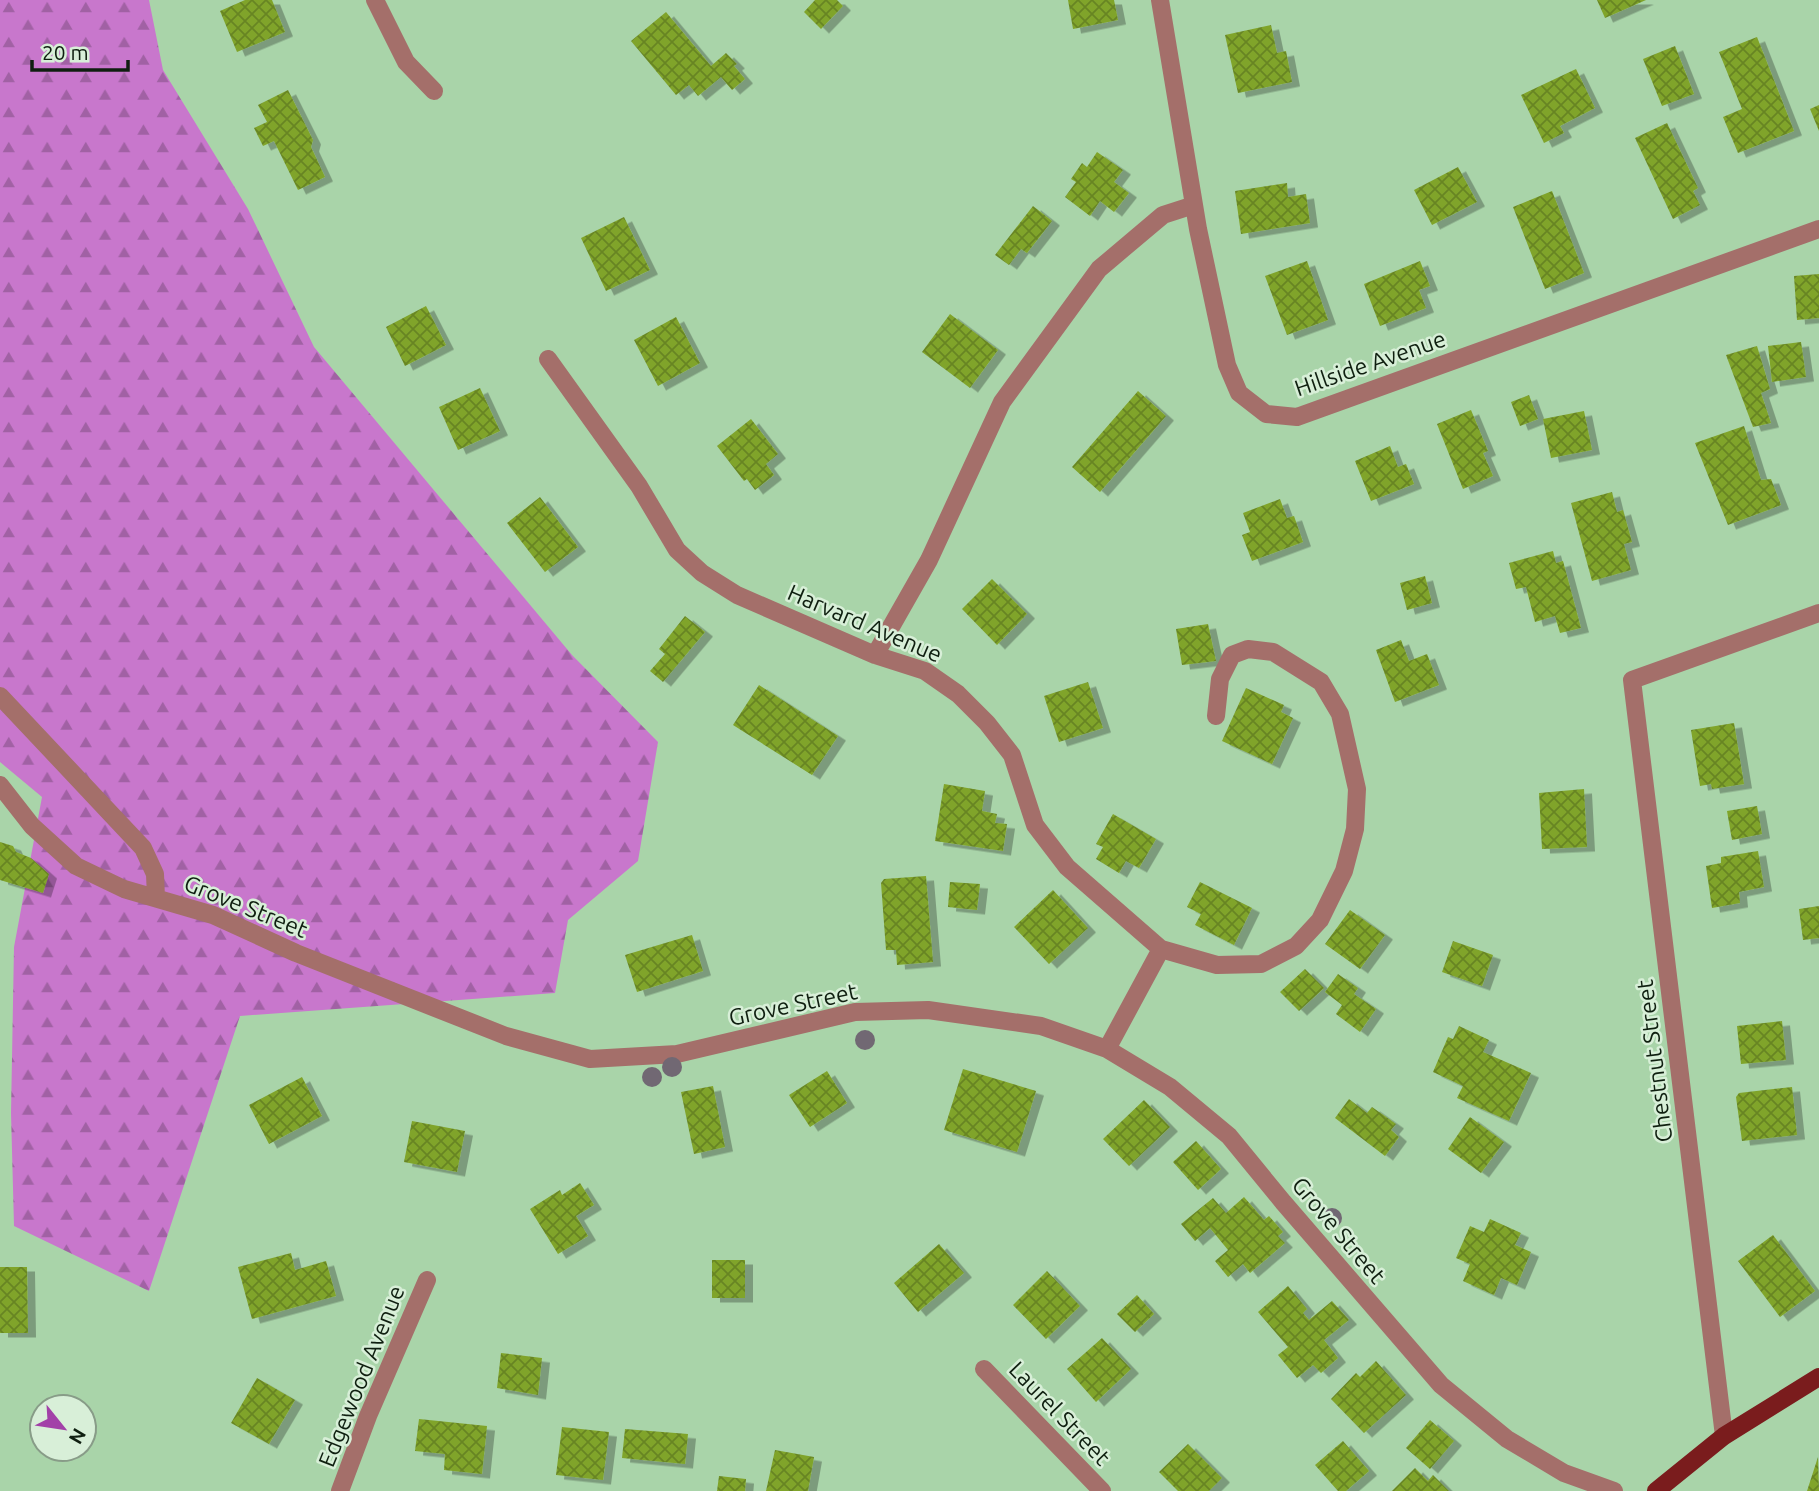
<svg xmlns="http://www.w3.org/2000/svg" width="1819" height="1491" viewBox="0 0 1819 1491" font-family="Ubuntu,sans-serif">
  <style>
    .forest { fill: url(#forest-firs) }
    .building { fill: url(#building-cross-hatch); filter: url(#shadow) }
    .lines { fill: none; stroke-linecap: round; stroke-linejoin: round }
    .minor { stroke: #a46f6a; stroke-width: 18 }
    .major { stroke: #7a1c1d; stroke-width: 18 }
    .tree { fill: #716873 }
    .labels { text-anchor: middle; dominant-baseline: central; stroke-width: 5; stroke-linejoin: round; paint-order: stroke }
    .street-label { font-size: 23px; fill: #0f1f10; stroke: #d8efd8 }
  </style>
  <defs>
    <pattern id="forest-firs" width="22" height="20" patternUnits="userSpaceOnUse" patternTransform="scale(1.75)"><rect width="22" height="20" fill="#c877cc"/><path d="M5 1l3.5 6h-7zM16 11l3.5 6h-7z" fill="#a161a4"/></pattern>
    <pattern id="building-cross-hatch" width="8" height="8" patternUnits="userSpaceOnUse" patternTransform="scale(1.75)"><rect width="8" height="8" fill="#80a42a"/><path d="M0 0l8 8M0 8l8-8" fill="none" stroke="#678523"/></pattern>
    <filter id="shadow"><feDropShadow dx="8" dy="4.5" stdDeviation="0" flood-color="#0004"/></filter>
  </defs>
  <rect width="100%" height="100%" fill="#a9d4a9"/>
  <path class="forest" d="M0,0H149L163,70L248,209L314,347L572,655L658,742L638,861L568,920L555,993L240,1016L149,1291L14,1226L11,1113L14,947L42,797L0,762Z"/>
  <path class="building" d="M245,0H272L285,32L237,52L220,11Z
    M815,0H837L843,6L821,29L804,12Z
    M1068,0H1114L1118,20L1073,29Z
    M1597,0H1646L1605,18Z
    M666,12L711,66L726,53L737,64L734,66L745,79L732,90L721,77L698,96L689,85L676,95L631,41Z
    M1271,25L1277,53L1286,51L1292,82L1238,93L1225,35Z
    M1757,37L1794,131L1738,153L1723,117L1742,109L1719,52Z
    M1675,46L1694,94L1662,106L1643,59Z
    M1576,69L1595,108L1560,126L1564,133L1544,143L1521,95Z
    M288,90L313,140L311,147L325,177L298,190L274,141L263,146L254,128L267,122L258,105Z
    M1819,105V131L1810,109Z
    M1667,123L1698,188L1693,191L1700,205L1673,219L1635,138Z
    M1097,152L1123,170L1114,182L1129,193L1114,212L1100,201L1090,216L1065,197L1076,182L1071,179L1082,163L1087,167Z
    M1458,167L1477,202L1432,225L1414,190Z
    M1287,183L1288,197L1306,194L1310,223L1241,234L1235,191Z
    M1552,191L1584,273L1545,289L1513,207Z
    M1033,206L1052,221L1027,253L1021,249L1009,265L995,255Z
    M624,217L650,270L606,291L581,238Z
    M1307,261L1328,320L1287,335L1265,276Z
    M1420,261L1430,286L1419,290L1426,308L1380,326L1364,284Z
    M1819,274V318L1797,320L1794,276Z
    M426,306L446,345L405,366L386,327Z
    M950,314L998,350L970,388L922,352Z
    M676,317L700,363L658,386L634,340Z
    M1801,342L1806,377L1772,382L1768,346Z
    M1757,346L1770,389L1761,393L1771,423L1753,427L1726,355Z
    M480,388L500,431L458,450L439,407Z
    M1138,391L1166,416L1100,492L1072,467Z
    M1529,395L1538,419L1520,426L1511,402Z
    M1471,410L1488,451L1483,453L1493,476L1463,489L1437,424Z
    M1584,411L1592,450L1551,458L1543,419Z
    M751,419L778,454L766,464L774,475L755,490L747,479L744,481L717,446Z
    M1744,426L1761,480L1771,479L1781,505L1728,525L1695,443Z
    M1390,446L1398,467L1406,464L1414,484L1371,501L1355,461Z
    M1612,492L1617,512L1623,510L1632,542L1624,544L1631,570L1592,581L1571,503Z
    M540,497L578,547L545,572L507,523Z
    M1280,499L1287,518L1294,516L1303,542L1252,561L1242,535L1250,532L1243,513Z
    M1553,551L1556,563L1563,561L1581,628L1560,633L1555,616L1535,622L1526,587L1516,589L1509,563Z
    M1425,576L1432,603L1407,610L1400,583Z
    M992,579L1027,614L997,645L962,609Z
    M685,616L705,632L663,682L650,671L665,654L659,649Z
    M1208,624L1216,661L1182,665L1176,629Z
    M1401,640L1409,661L1427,654L1439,685L1395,702L1376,650Z
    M1088,682L1103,728L1059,742L1044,696Z
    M759,685L838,736L812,775L733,725Z
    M1246,688L1284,705L1281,712L1293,718L1272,764L1222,741Z
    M1734,723L1744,784L1712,789L1711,784L1700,786L1691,730Z
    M944,784L985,791L982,811L997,814L995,823L1007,824L1003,851L935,841Z
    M1584,789L1587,847L1542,849L1539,793Z
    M1757,806L1762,834L1732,840L1727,811Z
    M1113,814L1156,839L1139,868L1126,861L1119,873L1096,859L1103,847L1096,844Z
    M0,842L13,846L16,852L31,858L49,874L43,893L0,880Z
    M1758,851L1764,887L1739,892L1740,903L1712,908L1706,866L1721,863V857Z
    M926,876L933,962L897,965L896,950H886L881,883L884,879Z
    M950,882L980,884L977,910L948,907Z
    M1200,882L1252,908L1234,945L1195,925L1201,914L1187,907Z
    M1053,890L1088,928L1049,964L1014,927Z
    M1819,906V938L1803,940L1799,909Z
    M1350,910L1385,935L1360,969L1325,944Z
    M692,935L703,971L637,992L625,955Z
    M1453,941L1493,955L1482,986L1442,972Z
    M1305,969L1324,988L1299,1011L1280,992Z
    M1338,974L1358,988L1354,994L1376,1009L1360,1032L1336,1014L1342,1005L1325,992Z
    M1782,1021L1786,1060L1741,1064L1737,1026Z
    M1459,1026L1489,1040L1483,1052L1531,1073L1509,1121L1457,1098L1463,1086L1433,1072L1448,1037L1453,1039Z
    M963,1069L1036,1091L1017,1152L944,1130Z
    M827,1071L847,1103L810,1127L789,1095Z
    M302,1077L322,1116L269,1144L249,1105Z
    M713,1086L725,1147L694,1154L681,1092Z
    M1792,1087L1797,1135L1742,1141L1736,1097L1739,1093Z
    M1349,1099L1367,1113L1372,1107L1396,1124L1391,1130L1399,1137L1385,1156L1335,1118Z
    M1144,1100L1170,1127L1129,1166L1103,1139Z
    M1470,1117L1504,1142L1481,1173L1448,1149Z
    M412,1121L465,1131L457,1172L404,1162Z
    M1196,1141L1221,1169L1198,1190L1173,1162Z
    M580,1183L594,1205L576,1216L588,1236L558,1254L530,1209L560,1190L562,1195Z
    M1244,1197L1264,1220L1269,1216L1283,1232L1278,1236L1285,1243L1250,1273L1243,1264L1228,1277L1215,1261L1228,1250L1210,1228L1195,1241L1181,1224L1213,1198L1226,1213Z
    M1490,1219L1521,1233L1515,1245L1531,1252L1517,1285L1501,1278L1494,1295L1463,1281L1470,1264L1456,1258L1470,1226L1484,1232Z
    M1773,1235L1815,1291L1780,1317L1738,1261Z
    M939,1244L964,1273L918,1312L894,1283Z
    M291,1253L295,1270L326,1261L336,1296L252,1319L238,1267Z
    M712,1260H745V1298H712Z
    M0,1267H27L28,1333H0Z
    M1047,1271L1080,1306L1046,1339L1013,1305Z
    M1288,1286L1307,1309L1303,1313L1309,1320L1332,1301L1349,1320L1324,1340L1338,1358L1321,1373L1313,1365L1297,1378L1278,1355L1288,1347L1258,1312Z
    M1137,1295L1154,1314L1135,1332L1117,1314Z
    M1102,1338L1131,1369L1096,1402L1067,1369Z
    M501,1353L542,1358L538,1395L497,1388Z
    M1376,1361L1406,1395L1364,1433L1331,1399L1356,1373L1360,1377Z
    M257,1378L295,1400L269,1444L231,1423Z
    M419,1419L487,1426L482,1474L444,1470L445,1454L415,1451Z
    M1430,1420L1454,1441L1430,1469L1406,1448Z
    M562,1427L609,1432L603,1480L556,1475Z
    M625,1429L688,1434L685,1464L622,1458Z
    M1343,1441L1369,1471L1346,1491H1338L1315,1465Z
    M1188,1444L1222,1478L1209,1491H1178L1159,1472Z
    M775,1450L814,1457L808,1491H766Z
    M1818,1457L1819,1491H1807Z
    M1415,1468L1428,1481L1433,1475L1449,1491H1392Z
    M719,1476L746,1479L745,1491H717Z"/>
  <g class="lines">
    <path class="minor" d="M375,0L406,62L434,91
      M1160,0L1198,229L1227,365L1239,393L1266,414L1297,417L1819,229
      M548,359L639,486L677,550L702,573L737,595L875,655L925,671L958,694L987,723L1012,755L1035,825L1067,867L1161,949L1217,965L1261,964L1296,946L1320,920L1344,871L1355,829L1357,789L1340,714L1321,682L1273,652L1248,649L1232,655L1220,679L1216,716
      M875,655L929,560L1002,402L1099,269L1163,215L1194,205
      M0,696L143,848L155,874L156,898
      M0,785L32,826L76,866L124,889L213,915L296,953L506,1036L590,1059L677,1054L855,1012L928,1010L1041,1026L1107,1049L1170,1087L1229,1136L1283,1202L1441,1385L1507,1439L1564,1473L1614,1491
      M1107,1049L1161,949
      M984,1369L1102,1491
      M1724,1436L1632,680L1819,613
      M340,1491L368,1416L427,1280"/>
    <path class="major" d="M1656,1491L1724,1436L1819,1377"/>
  </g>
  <g class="tree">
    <circle cx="865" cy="1040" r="10"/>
    <circle cx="672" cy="1067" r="10"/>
    <circle cx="652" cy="1077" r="10"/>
    <circle cx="1332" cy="1218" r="10"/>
  </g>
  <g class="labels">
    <g class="street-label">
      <text transform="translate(1370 363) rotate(-19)">Hillside Avenue</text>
      <text transform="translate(865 623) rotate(23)">Harvard Avenue</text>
      <text transform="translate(246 906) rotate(22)">Grove Street</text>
      <text transform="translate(793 1004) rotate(-12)">Grove Street</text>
      <text transform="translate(1654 1061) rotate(-97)">Chestnut Street</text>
      <text transform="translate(1339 1230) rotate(50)">Grove Street</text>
      <text transform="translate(361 1376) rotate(-68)">Edgewood Avenue</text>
      <text transform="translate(1060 1413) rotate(46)">Laurel Street</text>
    </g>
  </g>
  <g transform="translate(63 1428) rotate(120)"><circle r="33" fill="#d8efd8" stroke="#889c88" stroke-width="2"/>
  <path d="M0-5L12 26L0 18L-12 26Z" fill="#a241a8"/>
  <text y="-10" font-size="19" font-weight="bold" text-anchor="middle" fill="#0f1f10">N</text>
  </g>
  <path d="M32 60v10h96v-10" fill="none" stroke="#0f1f10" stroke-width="3.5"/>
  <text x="42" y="60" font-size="21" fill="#0f1f10" stroke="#d8efd8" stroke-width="5" paint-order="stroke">20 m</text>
</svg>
